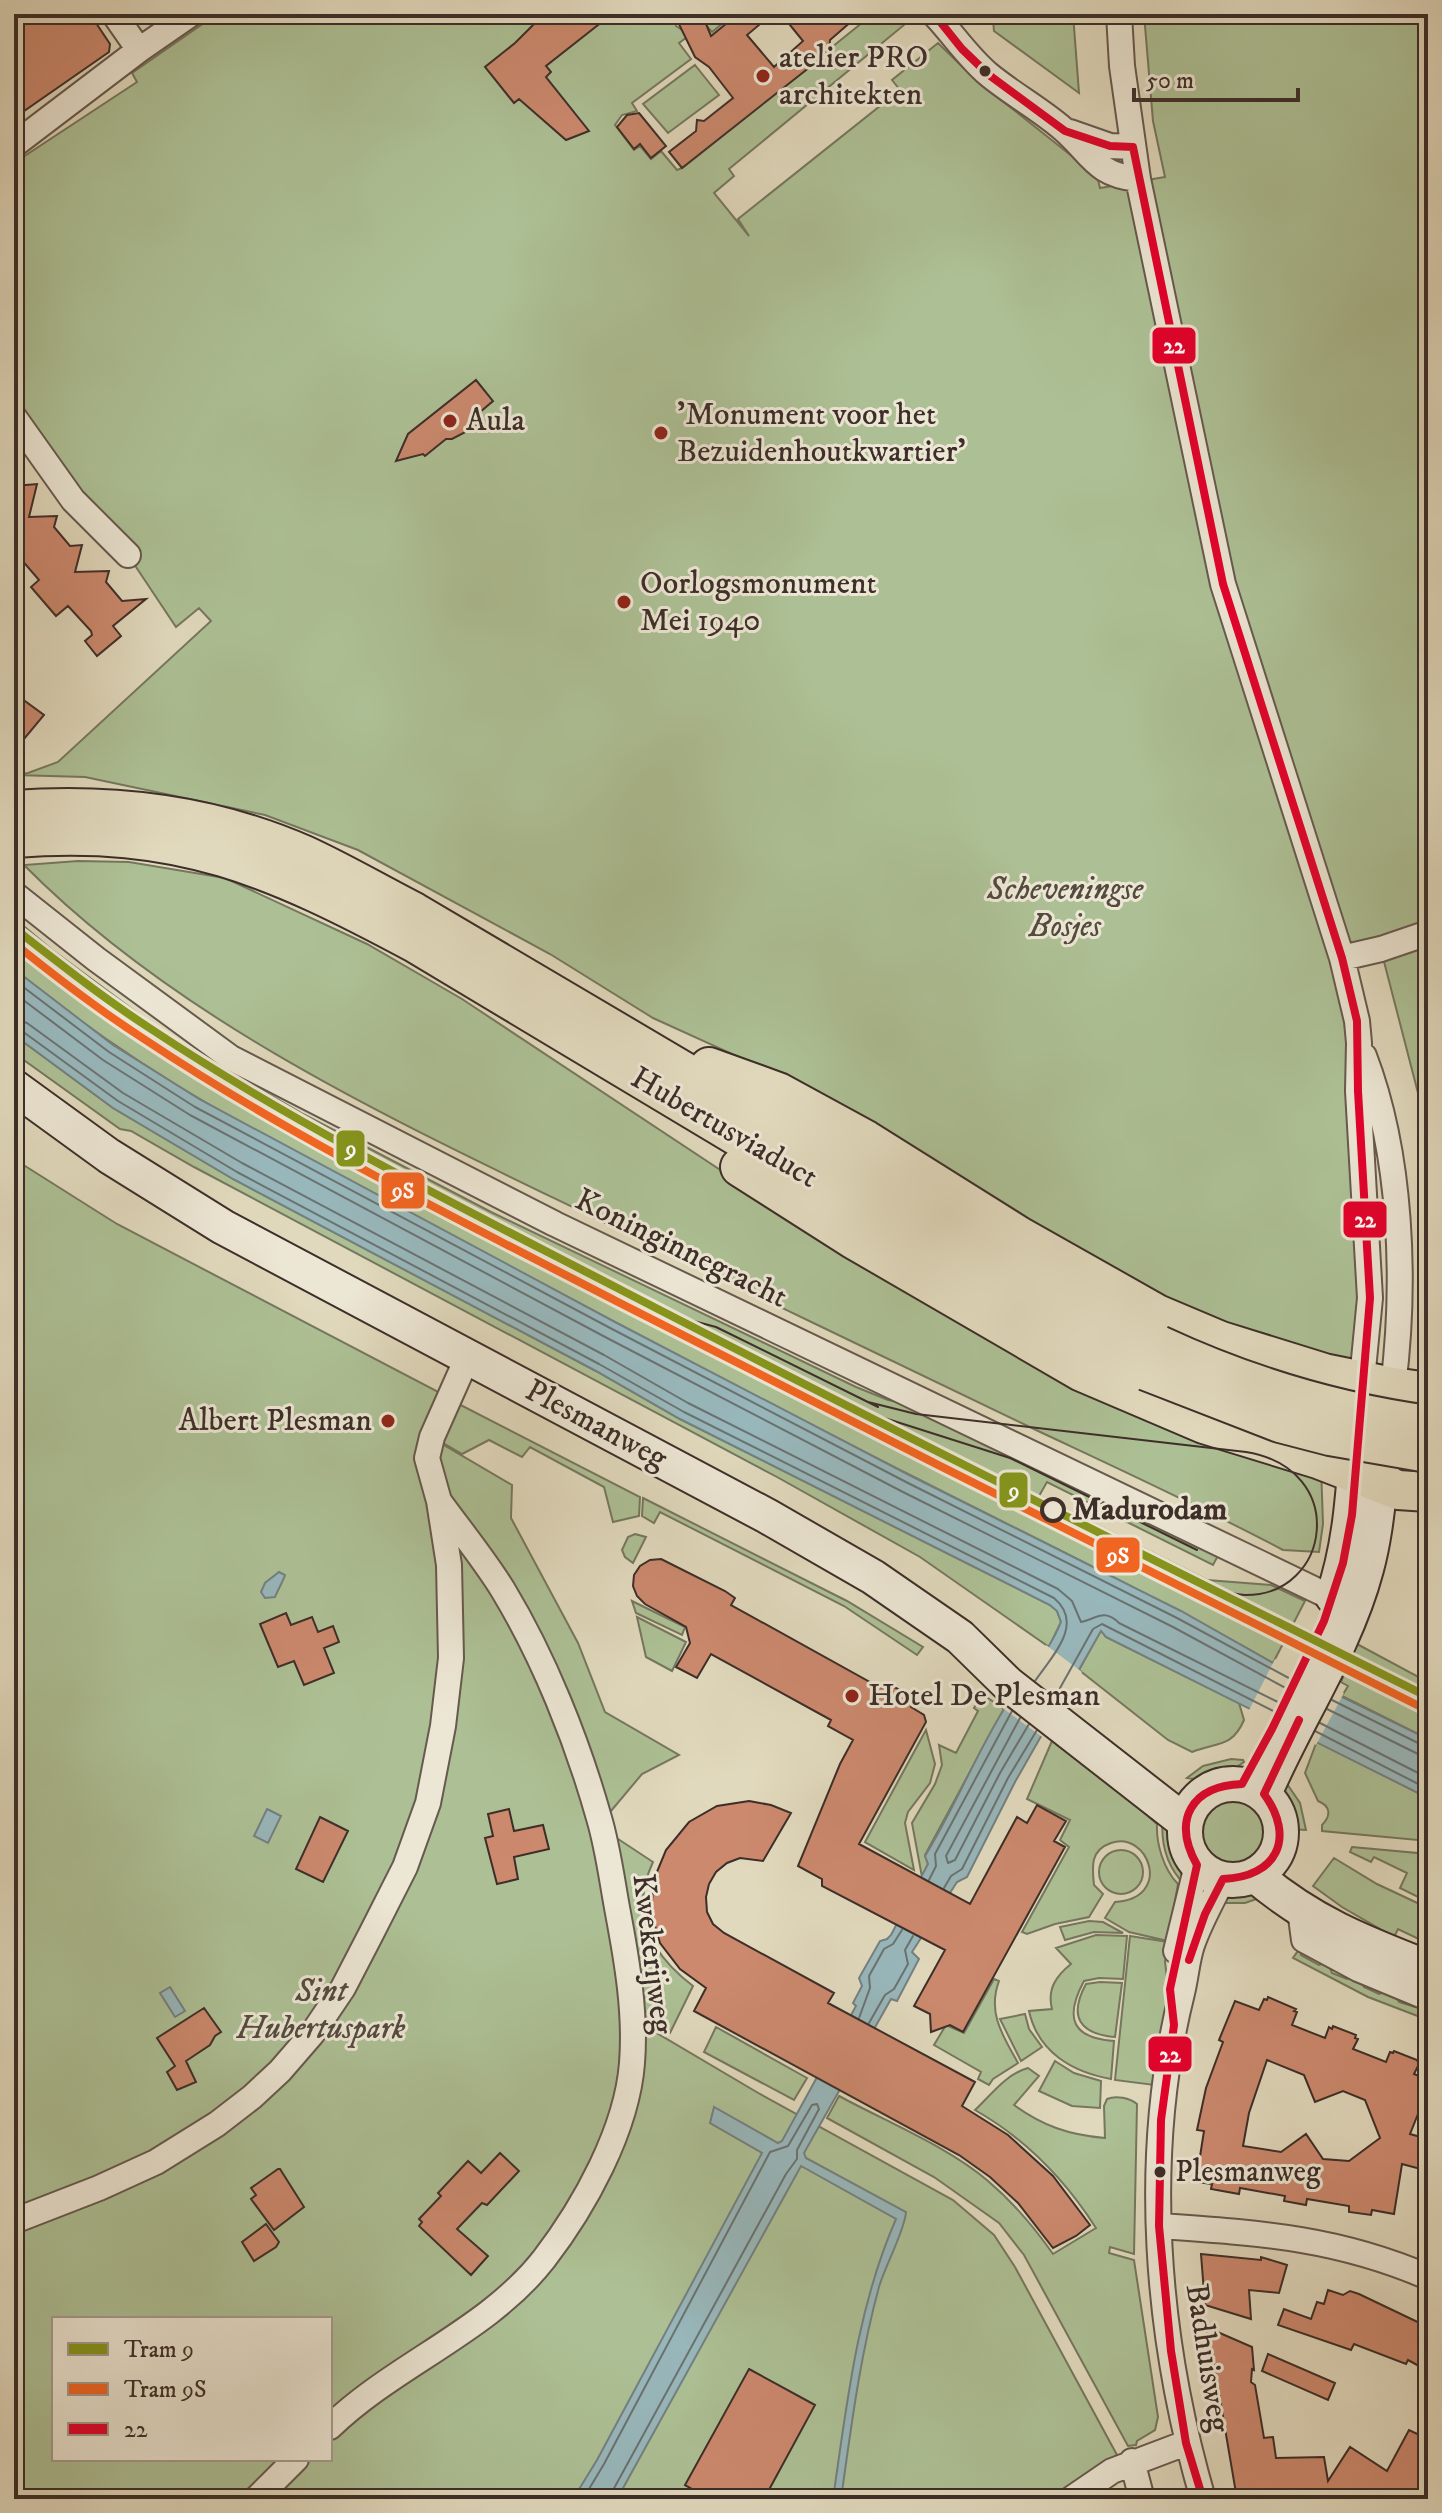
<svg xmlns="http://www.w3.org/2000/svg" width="1442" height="2513" viewBox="0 0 1442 2513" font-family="'IM FELL DW Pica',serif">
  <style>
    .green { fill: #adc095; stroke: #75775f; stroke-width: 2; fill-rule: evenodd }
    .water { fill: #98b7bb; stroke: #748081; stroke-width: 2 }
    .pier { fill: #e1d9bd }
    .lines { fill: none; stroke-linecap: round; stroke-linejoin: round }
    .shore { stroke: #6a7272; stroke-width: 2 }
    .building { fill: #cc896e; stroke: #3d2e29; stroke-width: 2; fill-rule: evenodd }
    .minor-casing { stroke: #66594e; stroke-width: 28 }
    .secondary-casing { stroke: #3d2e29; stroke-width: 38 }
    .primary-casing { stroke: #3d2e29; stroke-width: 42 }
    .minor { stroke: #ece6d4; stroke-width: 24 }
    .secondary { stroke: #ece6d4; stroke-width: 34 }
    .primary { stroke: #e1d9bd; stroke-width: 38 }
    .tram { stroke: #3d2e29; stroke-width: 2 }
    .primary-bridge-casing { stroke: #3d2e29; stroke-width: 42; stroke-linecap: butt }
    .primary-bridge { stroke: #e1d9bd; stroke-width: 38 }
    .bus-1-casing { stroke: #ece6d4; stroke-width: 14 }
    .bus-1 { stroke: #e4002b; stroke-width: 8 }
    .tram-1-casing { stroke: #ece6d4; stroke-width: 14 }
    .tram-2-casing { stroke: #ece6d4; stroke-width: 14 }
    .tram-1 { stroke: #86951c; stroke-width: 8 }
    .tram-2 { stroke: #f26522; stroke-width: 8 }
    .bus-dot { fill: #3d2e29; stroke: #ece6d4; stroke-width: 3 }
    .poi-dot { fill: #8f2418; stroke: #ece6d4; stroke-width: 3 }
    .stop-dot { fill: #ece6d4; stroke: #3d2e29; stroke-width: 4 }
    .labels { text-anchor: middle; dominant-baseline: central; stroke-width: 6; stroke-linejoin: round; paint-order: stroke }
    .bus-label { font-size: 30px; fill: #3d2e29; stroke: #ece6d4; text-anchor: start }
    .poi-label { font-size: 32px; fill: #3d2e29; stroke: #ece6d4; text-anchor: start }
    .park-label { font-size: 32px; font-style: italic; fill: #534b3f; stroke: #ece6d4 }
    .street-label { font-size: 32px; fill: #3d2e29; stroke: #ece6d4 }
    .stop-label { font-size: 32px; font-weight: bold; fill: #3d2e29; stroke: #ece6d4; text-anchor: start }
    .line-badge { stroke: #ece6d4; stroke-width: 3 }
    .badge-label { font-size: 22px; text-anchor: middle; font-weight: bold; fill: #fff }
  </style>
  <rect width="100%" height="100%" fill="#e1d9bd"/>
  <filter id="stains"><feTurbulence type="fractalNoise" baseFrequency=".0025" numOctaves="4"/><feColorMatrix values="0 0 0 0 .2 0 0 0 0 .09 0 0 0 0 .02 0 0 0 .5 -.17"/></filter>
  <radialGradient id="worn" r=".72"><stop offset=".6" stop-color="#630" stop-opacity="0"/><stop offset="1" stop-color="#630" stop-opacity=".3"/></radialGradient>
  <path class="green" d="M217,14H674L676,26L690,35L679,43L691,59L632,103L637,111L622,115L615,125L634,150L640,146L651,159L661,151L677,170L682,168L873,14H901L906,20L904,25L729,169L734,176L714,193L749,236L738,219L900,90L892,80L938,43L976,80L1097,176L1100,188L1165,177L1153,121L1144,14H1428V972L1423,974L1428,989V1266L1424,1217L1425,1120L1381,950L1343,958L1350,986L1363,1375L1221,1341L1165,1296L1025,1220L798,1084L653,1018L550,954L358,850L265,815L85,777L14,775L28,773L58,762L211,621L199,608L176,627L128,555L14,416V163L137,82L132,73Z
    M705,14H734L712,32L704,23Z
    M1000,14H1073L1079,93L994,31L993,20Z
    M695,65L719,95L668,133L643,104Z
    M78,861L129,862L225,878L367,944L462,999L814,1232L1075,1390L1159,1406L1321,1466L1323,1524L1319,1552L1283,1550C1202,1507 1119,1469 1036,1430C888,1359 741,1288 593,1217C397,1122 179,1022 24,865Z
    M14,918L51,949L163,1032L303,1114L491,1212L856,1387L888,1400L917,1405L1220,1552L1213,1565L1047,1482L1039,1496L1207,1580L1271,1585L1305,1601L1273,1663C1156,1596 1034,1538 914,1477C765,1402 618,1324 471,1246C314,1164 151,1084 14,969Z
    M14,1035L113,1108L233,1179L596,1371L680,1419L1050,1605L1057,1611L1061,1622L1049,1647L920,1557L777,1477L194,1167L131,1131L120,1129L14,1053Z
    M14,1159L117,1224L446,1396L432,1438L512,1485L511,1518L578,1643L605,1712L679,1755L642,1774L611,1811L596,1805L502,1587L598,1825L633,2019L760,2094L953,2200L994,2235L1015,2267L1117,2455L1053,2499H14ZM54,2319H330V2459H54Z
    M447,1398L640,1497L639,1516L613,1522L604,1487L530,1447L522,1457L489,1440L462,1454L433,1437Z
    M643,1498L847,1601L923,1647L917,1655L844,1606L660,1512L654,1523L642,1516Z
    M635,1534L646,1537L633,1563L625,1557L622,1550L628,1537Z
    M632,1601L685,1627L682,1635L636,1613Z
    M637,1617L686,1642L672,1671L646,1657Z
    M1101,1630L1106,1637L1239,1703L1244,1720C1232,1748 1217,1742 1192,1752L1168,1740L1079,1670Z
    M1357,1644L1428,1682V1739L1342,1696L1348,1686L1341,1682Z
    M982,1694L1004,1709L925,1855L928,1864L922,1877L912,1823L935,1784L942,1765L939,1745L956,1753L978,1711L974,1708Z
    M926,1730L935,1764L930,1783L908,1812L905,1823L914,1870L865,1842Z
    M1055,1734L1157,1824C1156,1844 1164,1870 1178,1884L1168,1941L1129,1932L1105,1918L1115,1902C1174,1898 1148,1830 1111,1843C1090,1850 1092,1867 1094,1885L1103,1894L1089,1917L1055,1924L1027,1934L1022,1932L1069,1847L1060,1840L1070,1820L1027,1799Z
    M1317,1741L1428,1798V1841L1322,1831V1825C1331,1816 1331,1806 1318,1801L1305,1773Z
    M1231,1759L1243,1760L1244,1762C1226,1775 1209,1782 1187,1778L1203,1766Z
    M1285,1781L1300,1803L1306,1830L1289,1829L1281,1796Z
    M1202 1831a32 32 0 1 1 64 0a32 32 0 1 1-64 0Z
    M1163,1815C1178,1837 1186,1857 1185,1885C1166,1866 1160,1842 1163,1815Z
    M606,1831L653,1862C629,1913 651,1954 693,1986L670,2033L639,2017Z
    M1352,1847L1428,1854V1902L1400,1888L1407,1873L1374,1857L1371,1862L1350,1852Z
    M1099 1872a22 22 0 1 1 44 0a22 22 0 1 1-44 0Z
    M1334,1858L1377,1884L1428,1908L1427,1943L1398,1929L1394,1937L1342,1907L1313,1886Z
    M1243,1888L1251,1889L1265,1896L1245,1903H1220L1230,1893Z
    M1089,1921L1103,1922L1123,1933L1094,1932L1065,1940L1060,1927Z
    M1096,1935L1127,1936L1123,1979L1099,1978L1084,1981C1064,2018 1072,2038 1114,2041L1111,2079C1072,2072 1038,2052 1029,2011L1052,2009C1047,1989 1056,1976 1071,1964L1056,1948Z
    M1130,1936L1168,1942L1165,1962L1173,2025L1162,2086L1115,2080Z
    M1300,1948L1301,1955L1319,1965L1328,1962L1332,1973L1347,1979L1356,1976L1361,1978L1364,1987L1379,1994L1389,1990L1394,1992L1399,2002L1415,2007L1424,2003L1428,2004V2020L1368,1997L1293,1958Z
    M994,1979L999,1981C987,2013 1003,2036 1018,2063L993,2079L989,2085L978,2079L981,2072L934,2045L946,2025L964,2033Z
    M1100,1982L1122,1983L1115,2037C1080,2034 1068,2017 1086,1984Z
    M1025,2014L1029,2029L1042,2047L1021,2061L1000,2019Z
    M716,2027L807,2078L794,2100L704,2052Z
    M1055,2061L1074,2073L1101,2081L1100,2108L1072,2106L1039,2091Z
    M1028,2068L1039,2076L1014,2105C1043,2126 1069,2135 1105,2138L1104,2106L1107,2099C1116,2095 1130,2098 1137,2104L1134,2254L1110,2247L1109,2253L1134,2260L1158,2417L1155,2430L1137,2441L1136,2445L1128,2446L1024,2255L999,2223L934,2177L827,2118L839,2096C885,2121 949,2147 988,2181C1014,2203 1034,2227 1053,2254L1096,2228C1064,2178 1026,2139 975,2110C991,2095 1006,2074 1028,2068Z"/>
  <path class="water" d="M14,969L113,1045L199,1099L615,1322L911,1476L1181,1611L1273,1663L1428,1739V1798L1106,1637L1101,1631L1015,1782L967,1877L957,1882L912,1952L919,1959L897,2001L891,1999L804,2153L806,2158L906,2212C905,2230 885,2266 879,2287C860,2356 851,2428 841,2499H833C847,2403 857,2308 896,2219L801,2166L617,2499H573L597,2460L762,2153L710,2123L714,2107L778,2143L782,2141L856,2006L853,2003L862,1986L859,1978L880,1941L887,1939L891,1935L928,1864L925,1856C954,1809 975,1756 1004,1709C1023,1679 1048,1655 1061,1622L1057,1611L1050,1605L680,1419L596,1371L233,1179L113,1108L14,1035Z
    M279,1572L285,1575C285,1577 276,1594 275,1597L265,1598L261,1592L265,1583Z
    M267,1809L281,1816L268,1843L254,1836Z
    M170,1987L185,2011L175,2017L160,1993Z"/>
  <path class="pier" d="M1046,1645L1082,1672L1045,1739L1001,1707Z
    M1275,1659L1344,1693L1316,1745L1248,1712Z"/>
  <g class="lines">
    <path class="shore" d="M14,980L109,1052L195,1107L612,1329L908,1483L1177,1618L1298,1683
      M14,993L103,1060L190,1115L607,1338L903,1492L1173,1627L1293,1692
      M14,1019L27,1023L123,1093L242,1163L604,1355L688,1403L1058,1589L1072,1601L1081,1622C1096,1619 1104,1608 1119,1623L1286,1706
      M14,1029L22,1031L118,1101L237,1172L599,1364L684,1412L1054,1598C1085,1624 1052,1656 1035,1681
      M1055,1697L1093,1629L1102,1624L1281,1715
      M1332,1700L1422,1745L1428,1746
      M1327,1709L1418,1754L1428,1756
      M1020,1718L946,1856L948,1863L955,1860L1000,1773L1029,1724
      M1320,1723L1428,1778
      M1315,1731L1428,1789
      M929,1880L936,1866L935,1854L1012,1711
      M944,1888L951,1876L962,1869L1008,1778L1037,1730
      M859,2018L870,1988L869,1976L884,1949L893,1944L902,1930
      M869,2023L885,1995L894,1989L908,1964L905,1950L913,1936
      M583,2499L604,2464L770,2152L788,2146L812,2105L817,2104L819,2109L797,2150V2159L786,2174L612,2492L611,2499"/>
  </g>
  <path class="building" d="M14,14H90L110,44L109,52L14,118Z
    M541,14H612L546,66L551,72L546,77L589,131L566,140L519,99L514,103L485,67L515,43L533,25L531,22Z
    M674,14H702L711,36L738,14H772L747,35L774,67L803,41L781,14H860L830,40L829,50L815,63L682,168L669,152L696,131L697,120L704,121L733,98L709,67L695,57Z
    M639,113L666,146L651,158L640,144L634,149L617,127L627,115Z
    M476,380L493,401L473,418L479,425L452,439H446L425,456L423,454L396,461L408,434Z
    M37,484L29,517L57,516L54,527L70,546L82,545L75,572L109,571L106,582L122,601L146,599L113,626L121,636L97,656L85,641L92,635L91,631L68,606L56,616L31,587L39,580L14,551V486Z
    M14,693L44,715L14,751Z
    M661,1559L725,1591L735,1598L731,1605L879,1687L885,1688L887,1683L916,1699L911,1707L924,1715L926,1722L859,1844L970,1904L1017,1817L1027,1823L1037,1805L1066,1821L1054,1841L1065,1847L963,2032L950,2025L931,2032L930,2014L914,2006L945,1950L822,1886V1879L798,1866L840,1764L853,1740L828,1726L831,1720L711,1654L697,1678L676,1667L690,1643L686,1627L645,1604L637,1596L633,1586L634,1575L640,1566L650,1560Z
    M286,1613L291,1625L312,1617L318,1632L333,1626L339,1642L324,1648L334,1673L304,1685L294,1661L278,1667L260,1624Z
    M749,1801L771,1805L791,1813L763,1861L740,1858L727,1863L716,1872L709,1884L706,1897L707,1912L713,1924L724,1933L834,1993L828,2003L975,2082L962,2106L1008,2135L1053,2176L1090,2225L1076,2236L1053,2248L1018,2203L990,2177L959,2155L694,2011L706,1988L680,1969L660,1943L651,1912L654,1879L666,1850L689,1822L717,1806Z
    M509,1809L514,1831L543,1825L549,1849L514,1857L518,1879L497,1884L485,1838L493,1836L488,1814Z
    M320,1817L348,1831L323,1882L296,1869Z
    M1268,1997L1296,2009L1294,2011L1297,2012L1292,2025L1325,2038L1329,2027L1332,2029L1333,2026L1356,2035L1355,2038L1358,2039L1353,2049L1386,2062L1390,2052L1393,2053L1394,2051L1417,2060L1419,2064L1414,2074L1428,2080V2089L1410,2134L1428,2139V2171L1402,2164L1394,2214L1372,2210L1371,2215L1349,2212V2206L1307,2199L1306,2205L1284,2201L1285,2196L1240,2188L1239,2194L1211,2189L1212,2184L1196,2182L1204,2131L1197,2130L1206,2088L1223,2042L1219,2040L1235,2001L1259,2010L1264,1999L1267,2000ZM1267,2060L1304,2075L1315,2102L1343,2091L1365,2100L1380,2138L1349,2161L1323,2159L1306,2134L1281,2152L1243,2146L1249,2113Z
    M204,2008L221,2032L215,2036L210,2045L186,2061L196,2082L177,2090L167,2072L175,2066L157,2038Z
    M500,2153L519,2171L487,2205L482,2203L457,2229L488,2256L471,2275L419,2226L422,2222L419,2219L441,2196L438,2193L468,2161L481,2173Z
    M278,2169H280L304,2207L274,2230L251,2199L256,2195L251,2188Z
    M266,2224L279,2242L276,2247L254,2261L242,2242Z
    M1201,2254L1261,2260V2257L1287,2265L1279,2293L1249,2290L1251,2319L1205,2305Z
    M1328,2290L1343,2295L1350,2291L1359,2294L1428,2327V2371L1408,2360L1406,2364L1354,2344L1351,2350L1278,2325L1284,2309L1311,2319L1317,2302L1324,2304Z
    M1206,2327L1252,2347L1254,2370L1252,2369L1251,2382L1255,2385L1264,2438L1273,2437L1276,2458L1324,2457L1328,2481L1350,2447L1387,2471L1409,2430L1428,2439V2499H1237L1212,2352L1208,2350Z
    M1268,2354L1335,2383L1328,2400L1262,2371Z
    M749,2369L815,2405L764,2499H710L685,2485Z"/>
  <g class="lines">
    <g class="minor-casing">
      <path id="minor" d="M114,14L139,50
        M934,14C953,34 967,56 988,74C1012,94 1040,109 1063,129C1092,154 1095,175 1138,179
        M1119,14L1122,66L1138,179L1223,584L1342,958L1357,1021L1359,1043L1358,1091L1370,1298L1362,1380
        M1070,132L1110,146L1133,147
        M14,145L139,50L191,14
        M14,417L73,500L128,555
        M14,894L96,959L231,1058L555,1224L1347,1605
        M1342,958L1381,949L1428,933
        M1364,1056C1402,1155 1406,1283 1393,1387
        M1300,1910L1304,1940L1358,1969L1428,1998
        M1176,1951L1197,1865
        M14,2221L99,2188L156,2162L217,2124L252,2097L280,2071L312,2034L343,1988L371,1934L405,1867L428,1803L443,1726L451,1658L449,1565L439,1501L427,1458L432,1437L468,1356
        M1159,2226C1258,2233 1335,2237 1428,2277
        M330,2427C395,2364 488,2331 544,2259C584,2207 627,2130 632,2063C636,2013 627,1961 618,1913C612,1881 608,1848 599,1818C577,1740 544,1658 503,1590C484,1559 460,1530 439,1501
        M1132,2461L1142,2499
        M256,2499L296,2459
        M1071,2499L1112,2471L1186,2443
        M1203,2499C1156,2337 1141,2157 1182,1993C1186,1977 1187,1960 1192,1945C1200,1922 1212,1901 1223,1879"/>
    </g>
    <g class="secondary-casing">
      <path id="secondary" d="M14,1087L109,1156L223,1227L767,1516L873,1577L960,1637L1008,1684L1185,1822
        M1333,1597C1350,1548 1353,1499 1357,1448
        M1185 1832a48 48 0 1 1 96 0a48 48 0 1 1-96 0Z
        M1264,1794C1296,1719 1345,1648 1366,1569C1376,1533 1378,1496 1383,1459
        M1255,1875C1310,1922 1361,1942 1428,1968"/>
    </g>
    <g class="primary-casing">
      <path id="primary" d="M14,810C112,803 213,815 304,855C341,872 377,893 414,912L1069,1299L1159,1345
        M14,838C179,825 273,867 415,943L962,1271L1058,1326L1146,1371
        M709,1067L778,1092L866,1140L1019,1236L1157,1314L1221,1341L1324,1373L1393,1387L1428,1392
        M740,1167L853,1239L1082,1372L1204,1424L1318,1459L1398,1490L1428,1492"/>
    </g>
    <use href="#minor" class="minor"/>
    <use href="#secondary" class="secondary"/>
    <use href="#primary" class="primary"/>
    <path class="tram" d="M593,1288L641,1307L716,1327L878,1407
      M868,1402L916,1414L1246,1452C1350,1469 1331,1596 1245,1595C1229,1594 1213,1587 1197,1581
      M853,1408L1010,1458L1197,1550"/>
    <g class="primary-bridge-casing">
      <path id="primary-bridge" d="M1159,1345C1245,1385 1334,1412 1428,1425
        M1146,1371L1280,1423L1330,1436L1428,1453"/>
    </g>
    <use href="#primary-bridge" class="primary-bridge"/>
    <g class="bus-1-casing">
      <path id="bus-1" d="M934,14L962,49L989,75L1065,131L1110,146L1133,147L1223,584L1342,958L1357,1021L1358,1091L1370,1298L1352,1515L1343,1563L1324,1621L1272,1729L1242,1784C1191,1786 1172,1820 1197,1865L1170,1989L1174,2025L1161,2120L1159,2226L1171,2351L1186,2443L1203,2499
        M1189,1960L1205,1914L1223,1879C1277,1877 1296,1838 1264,1794L1299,1720"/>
    </g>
    <use href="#bus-1" class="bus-1"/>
    <g class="tram-1-casing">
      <path id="tram-1" d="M14,928C59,963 103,998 151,1029C302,1129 465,1209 625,1292C891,1430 1160,1563 1428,1697"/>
    </g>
    <g class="tram-2-casing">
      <path id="tram-2" d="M14,943C56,977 99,1010 144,1039C294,1139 456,1218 616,1301C884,1439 1153,1573 1423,1708"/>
    </g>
    <use href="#tram-1" class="tram-1"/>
    <use href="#tram-2" class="tram-2"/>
  </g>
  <g class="bus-dot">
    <circle cx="985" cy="71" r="7"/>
    <circle cx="1160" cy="2172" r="7"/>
  </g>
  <g class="poi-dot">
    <circle cx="763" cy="76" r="8"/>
    <circle cx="450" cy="421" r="8"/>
    <circle cx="661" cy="433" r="8"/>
    <circle cx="624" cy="602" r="8"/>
    <circle cx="388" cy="1421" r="8"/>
    <circle cx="852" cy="1696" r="8"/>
  </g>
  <circle class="stop-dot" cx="1053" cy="1510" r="11"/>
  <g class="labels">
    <g class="bus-label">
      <text x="1175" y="2172">Plesmanweg</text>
    </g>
    <g class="poi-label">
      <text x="779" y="58">atelier PRO<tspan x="779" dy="37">architekten</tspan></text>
      <text x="677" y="415">'Monument voor het<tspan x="677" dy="37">Bezuidenhoutkwartier'</tspan></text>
      <text x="466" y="421">Aula</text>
      <text x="640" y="584">Oorlogsmonument<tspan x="640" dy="37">Mei 1940</tspan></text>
      <text x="372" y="1421" text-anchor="end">Albert Plesman</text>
      <text x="868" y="1696">Hotel De Plesman</text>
    </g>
    <g class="park-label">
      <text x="1065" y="890">Scheveningse<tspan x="1065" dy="37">Bosjes</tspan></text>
      <text x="321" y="1992">Sint<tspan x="321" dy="37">Hubertuspark</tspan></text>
    </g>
    <g class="street-label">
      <text transform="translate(724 1128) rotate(30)">Hubertusviaduct</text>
      <text transform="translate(681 1249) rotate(26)">Koninginnegracht</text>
      <text transform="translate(596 1425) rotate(28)">Plesmanweg</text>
      <text transform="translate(652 1954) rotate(83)">Kwekerijweg</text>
      <text transform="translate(1207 2358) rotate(81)">Badhuisweg</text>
    </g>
    <g class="stop-label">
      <text x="1072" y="1510">Madurodam</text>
    </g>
  </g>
  <g class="line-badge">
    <rect x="1151" y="326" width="46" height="39" rx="8" fill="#e4002b"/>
    <rect x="335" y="1129" width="31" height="39" rx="8" fill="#86951c"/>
    <rect x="380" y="1171" width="46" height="39" rx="8" fill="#f26522"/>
    <rect x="1342" y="1200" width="46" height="39" rx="8" fill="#e4002b"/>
    <rect x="998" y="1471" width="31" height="38" rx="8" fill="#86951c"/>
    <rect x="1095" y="1536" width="46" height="38" rx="8" fill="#f26522"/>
    <rect x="1147" y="2035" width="46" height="38" rx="8" fill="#e4002b"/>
  </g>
  <g class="badge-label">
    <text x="1174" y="353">22</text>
    <text x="351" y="1156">9</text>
    <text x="403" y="1198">9S</text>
    <text x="1365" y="1227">22</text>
    <text x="1014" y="1498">9</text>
    <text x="1118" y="1563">9S</text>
    <text x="1170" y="2062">22</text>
  </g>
  <rect width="1442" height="2513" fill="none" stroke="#e1d9bd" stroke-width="48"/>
  <rect x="16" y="16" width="1410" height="2481" fill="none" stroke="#3d2e29" stroke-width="4"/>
  <rect x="24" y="24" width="1394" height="2465" fill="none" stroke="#3d2e29" stroke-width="2"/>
  <rect x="52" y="2317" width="280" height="144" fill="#ece6d4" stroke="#a69c90" stroke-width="2"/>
  <rect x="68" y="2343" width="40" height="12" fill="#86951c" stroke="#a69c90" stroke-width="2"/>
  <text x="124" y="2357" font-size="24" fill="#3d2e29">Tram 9</text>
  <rect x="68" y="2383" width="40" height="12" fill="#f26522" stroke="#a69c90" stroke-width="2"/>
  <text x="124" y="2397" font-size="24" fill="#3d2e29">Tram 9S</text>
  <rect x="68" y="2423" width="40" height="12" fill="#e4002b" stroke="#a69c90" stroke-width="2"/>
  <text x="124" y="2437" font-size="24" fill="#3d2e29">22</text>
  <path d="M1134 88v12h164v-12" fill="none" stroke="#3d2e29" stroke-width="4"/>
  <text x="1146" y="88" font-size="24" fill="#3d2e29" stroke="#ece6d4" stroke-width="6" paint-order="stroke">50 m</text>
  <rect width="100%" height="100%" filter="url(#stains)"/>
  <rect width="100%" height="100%" fill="url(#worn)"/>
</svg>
